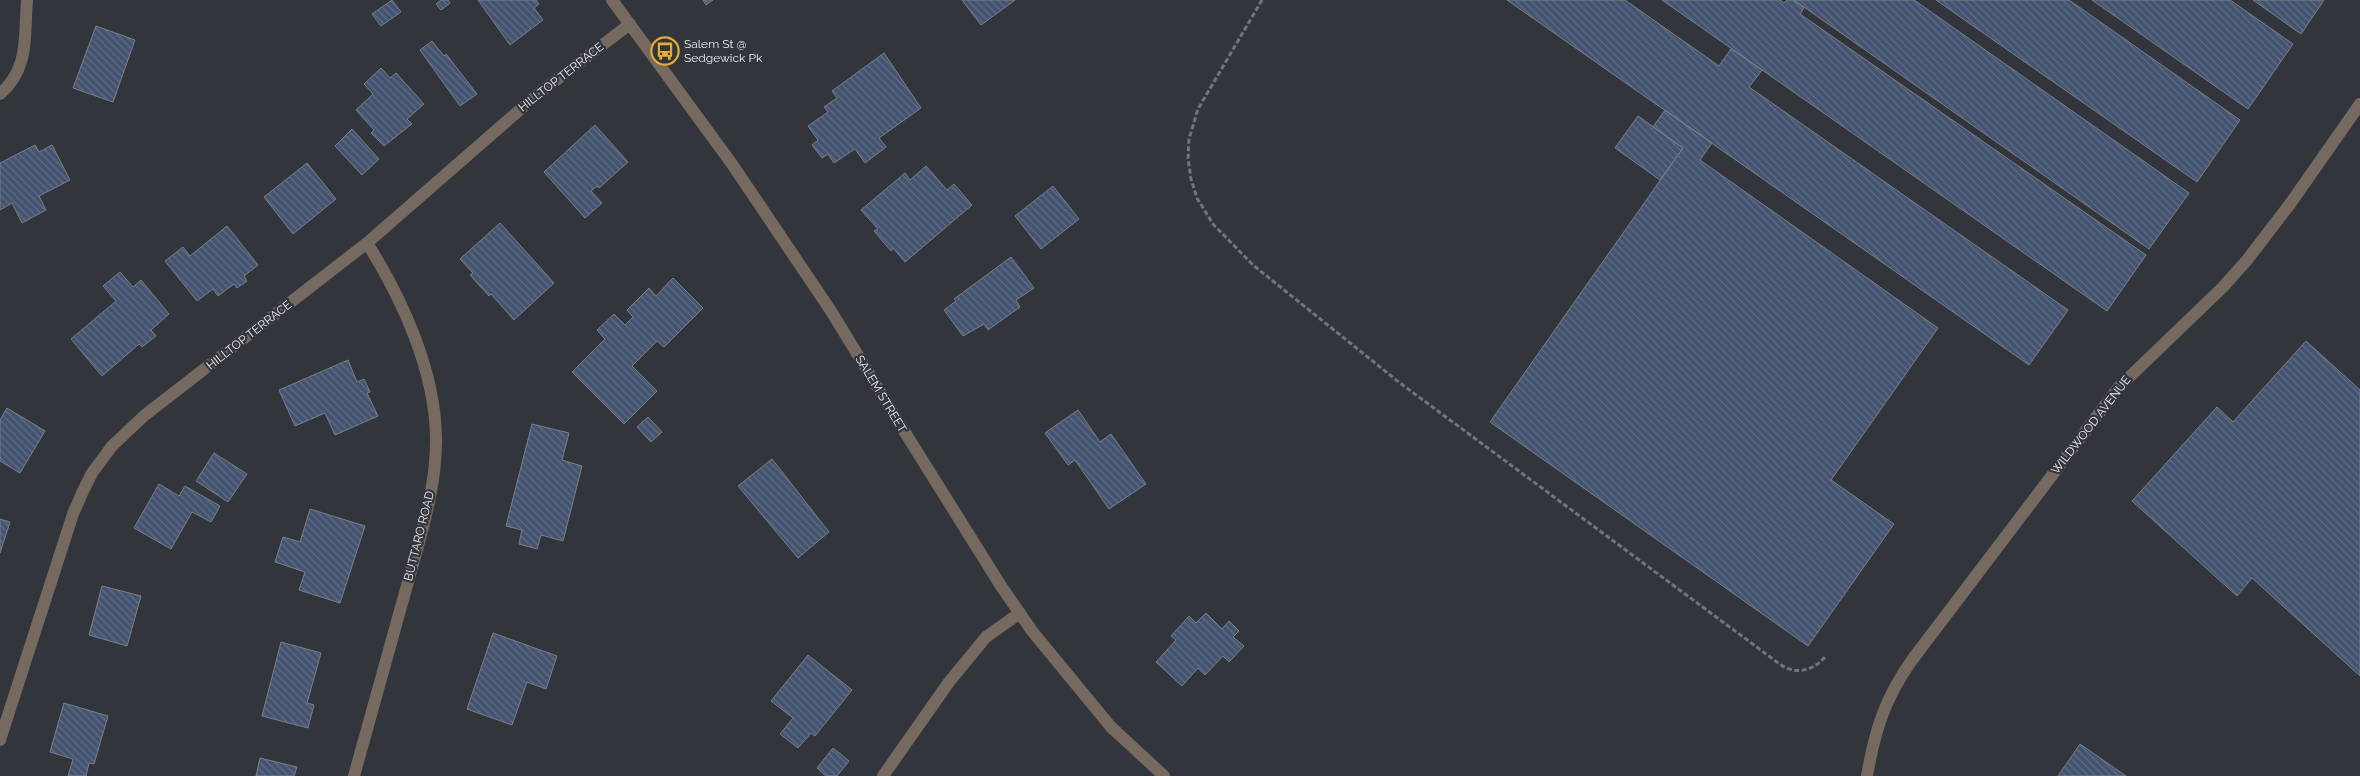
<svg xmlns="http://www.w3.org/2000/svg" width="2360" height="776" viewBox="0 0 2360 776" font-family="Raleway,sans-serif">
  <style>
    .building { fill: url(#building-back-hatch); stroke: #7a7f86 }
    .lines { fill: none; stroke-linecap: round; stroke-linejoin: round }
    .path { stroke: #71747a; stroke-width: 3; stroke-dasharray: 5 2.5; stroke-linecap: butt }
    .minor { stroke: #76695f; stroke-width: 12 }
    .labels { text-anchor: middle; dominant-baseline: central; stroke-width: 4.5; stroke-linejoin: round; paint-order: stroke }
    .poi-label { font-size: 12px; fill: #ebedf1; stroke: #32363c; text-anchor: start }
    .street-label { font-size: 12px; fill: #ebedf1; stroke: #32363c }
  </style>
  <defs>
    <pattern id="building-back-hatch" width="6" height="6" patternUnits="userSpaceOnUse" patternTransform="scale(1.25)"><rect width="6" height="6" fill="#445470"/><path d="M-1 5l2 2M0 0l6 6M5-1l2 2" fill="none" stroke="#5f6d85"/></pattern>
  </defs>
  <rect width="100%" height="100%" fill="#32363c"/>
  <path class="building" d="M392,0L401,12L381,26L372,14Z
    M441,0H448L450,3L441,10L436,4Z
    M478,0H536L539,4L534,8L543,20L510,45Z
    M703,0H713L706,5Z
    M962,0H1015L981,25Z
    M1507,0H1625L1719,66L1731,49L1762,70L1749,87L2068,310L2029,365Z
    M1662,0H1780L1784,3L1787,0H1794L1804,8L1800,14L2146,255L2107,311Z
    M1794,0H1914L2189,193L2149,249Z
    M1936,0H2069L2240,120L2197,182Z
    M2092,0H2230L2293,44L2248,109Z
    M2253,0H2324L2301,34Z
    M96,26L135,40L113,102L73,88Z
    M432,41L444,56L446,54L477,94L460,106L420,50Z
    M884,53L921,108L879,138L886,147L865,163L855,149L834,163L828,154L822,158L812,145L818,140L808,126L828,112L824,107L837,98L832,91Z
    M381,68L390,78L396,73L424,104L407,119L412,124L384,146L371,133L374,130L356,110L373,94L364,84Z
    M1665,110L1712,143L1700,160L1938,328L1831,480L1894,524L1808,646L1490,422L1683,148L1653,127Z
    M1638,116L1683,148L1660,180L1615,148Z
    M595,125L628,162L599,188L597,186L591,191L602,203L585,218L544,172Z
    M352,129L379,159L362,175L335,146Z
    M35,145L39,152L52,145L70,180L39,196L46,210L22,223L12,203L0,210V163Z
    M307,163L336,199L293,234L264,197Z
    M926,166L947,190L954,184L972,205L905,262L893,248L891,251L874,231L878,229L861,210L905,173L910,180Z
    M1053,186L1079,219L1041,249L1015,216Z
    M500,223L554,283L514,320L491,294L489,296L470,275L473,273L460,259Z
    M227,226L258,265L244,276L247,281L237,288L234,284L218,296L213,289L197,301L165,261L183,247L190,256Z
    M1011,257L1034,288L1016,300L1020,307L988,330L984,324L963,336L944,310L956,301L954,299Z
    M120,272L133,287L141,280L169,314L151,330L156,336L142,347L139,344L102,376L71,339L116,301L103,286Z
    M673,278L703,308L664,347L657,341L632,366L657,391L624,424L572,372L605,339L597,330L614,314L625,325L633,317L627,310L649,288L656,296Z
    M2306,341L2360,390V676L2252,578L2237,596L2132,501L2217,407L2233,422Z
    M348,360L357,382L364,379L370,392L367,393L378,416L335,435L325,413L295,426L279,390Z
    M7,408L45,431L20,473L0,461V420Z
    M1078,410L1100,442L1111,434L1146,484L1109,509L1075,460L1068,465L1045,433Z
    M648,417L662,432L651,442L637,427Z
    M532,424L569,433L562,460L582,466L563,541L541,535L537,549L519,544L522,530L506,526Z
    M214,453L247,474L228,502L196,481Z
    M772,459L829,532L798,558L738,486Z
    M159,484L179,496L185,486L220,506L211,522L192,512L171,549L134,528Z
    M310,509L365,526L340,603L299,590L305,572L275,562L283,537L300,542Z
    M0,519L10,522L0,553Z
    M102,586L141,596L127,646L89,635Z
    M1206,613L1222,629L1229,621L1239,631L1233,637L1244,646L1229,662L1223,656L1205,675L1198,668L1182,686L1156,662L1176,640L1171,636L1189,616L1196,623Z
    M493,633L557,656L546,689L527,682L512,725L467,709Z
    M281,642L321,653L307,703L314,705L308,728L262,716Z
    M808,655L852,690L815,736L811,733L798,748L780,734L793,718L771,701Z
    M64,703L108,716L94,764L89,763L86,776H68L73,759L50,752Z
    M2080,744L2126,776H2058Z
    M833,748L849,761L837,776H826L817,768Z
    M260,758L297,767L294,776H256Z"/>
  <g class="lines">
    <path class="path" d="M1262,0L1198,109L1189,139L1188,158L1191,179L1197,198L1213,224L1253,265L1400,383L1781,665C1796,675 1813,671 1825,657"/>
    <path class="minor" d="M612,0L732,164L831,311L901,426L1001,586L1032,631L1111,727L1164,776
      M0,94C30,68 24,36 27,0
      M0,740L73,514L83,491L92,473L112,446L145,415L367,243L538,94L630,24
      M354,776C371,714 388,652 406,589C419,540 437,489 436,437C435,371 402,298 367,243
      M883,776L949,682L986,637L1020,613
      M1867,776C1875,730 1885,698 1912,660L2119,387L2223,287L2247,260L2290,204L2360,104"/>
  </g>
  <defs>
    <g id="bus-ring" transform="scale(1.4375)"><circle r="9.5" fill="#32363c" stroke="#e5ad35" stroke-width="1.5"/><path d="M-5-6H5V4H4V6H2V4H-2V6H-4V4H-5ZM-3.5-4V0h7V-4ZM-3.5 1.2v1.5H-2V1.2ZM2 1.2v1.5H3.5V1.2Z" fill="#e5ad35"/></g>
  </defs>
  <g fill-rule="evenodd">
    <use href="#bus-ring" x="665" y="51"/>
  </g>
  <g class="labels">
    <g class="poi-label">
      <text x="684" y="44">Salem St @<tspan x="684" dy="14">Sedgewick Pk</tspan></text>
    </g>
    <g class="street-label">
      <text transform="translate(561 77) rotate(-38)">HILLTOP TERRACE</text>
      <text transform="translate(249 335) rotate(-38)">HILLTOP TERRACE</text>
      <text transform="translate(881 394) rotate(59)">SALEM STREET</text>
      <text transform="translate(2091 425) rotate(-52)">WILDWOOD AVENUE</text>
      <text transform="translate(419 536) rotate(-76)">BUTTARO ROAD</text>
    </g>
  </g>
</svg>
